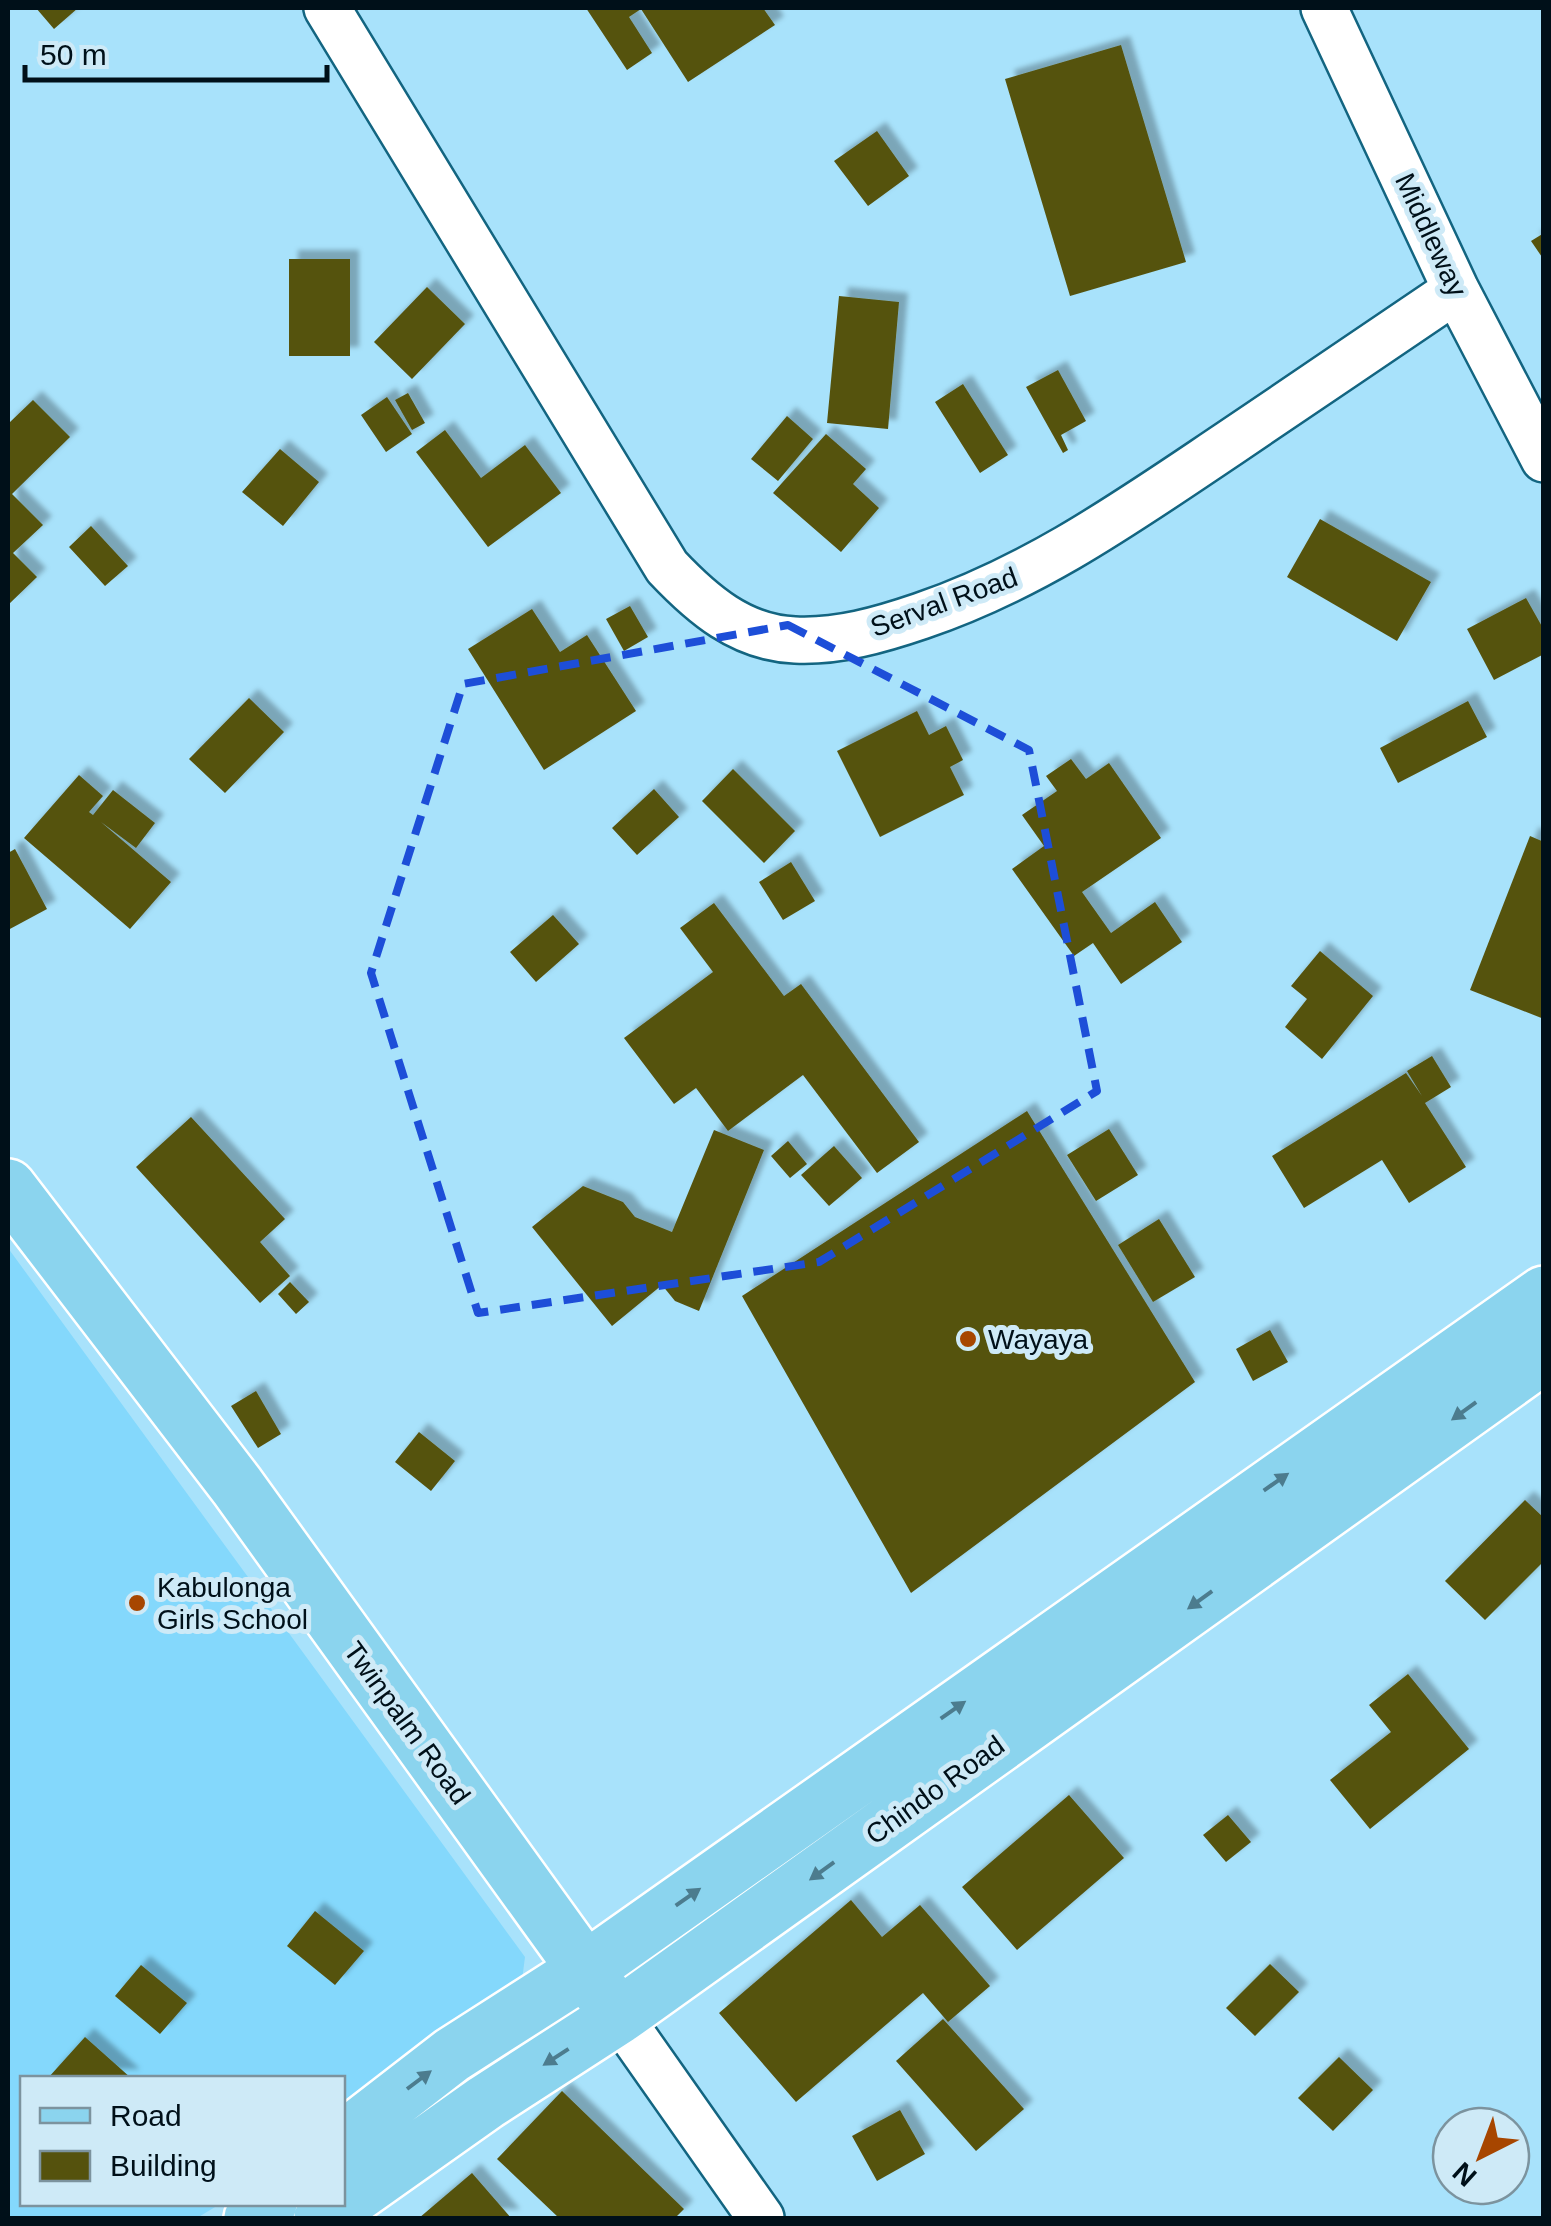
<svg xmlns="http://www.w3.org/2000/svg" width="1551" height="2226" viewBox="0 0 1551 2226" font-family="Arial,sans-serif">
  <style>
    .built { fill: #84d8fc }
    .building { fill: #55520d; filter: url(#shadow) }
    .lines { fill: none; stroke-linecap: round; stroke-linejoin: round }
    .minor-casing { stroke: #136581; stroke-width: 50 }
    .major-casing { stroke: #fff; stroke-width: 60 }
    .minor { stroke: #fff; stroke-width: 45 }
    .major { stroke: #8bd4ee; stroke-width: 55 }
    .oneway { fill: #4c7c8e }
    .marked { fill: none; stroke: #1d4ed8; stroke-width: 8; stroke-dasharray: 20 12; stroke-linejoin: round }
    .poi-dot { fill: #a74600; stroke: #ceeaf7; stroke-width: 4 }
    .labels { text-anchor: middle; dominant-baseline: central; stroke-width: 10; stroke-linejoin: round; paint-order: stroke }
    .street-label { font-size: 28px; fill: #001019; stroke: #ceeaf7 }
    .poi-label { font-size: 28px; fill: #001019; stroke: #ceeaf7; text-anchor: start }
  </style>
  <defs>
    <filter id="shadow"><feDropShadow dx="9" dy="-9" stdDeviation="2.5" flood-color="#0004"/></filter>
  </defs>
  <rect width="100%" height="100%" fill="#a8e2fb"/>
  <path class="built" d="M8,1248L525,1957L518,2011L343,2124L342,2078H22V2204H220L197,2218H8Z"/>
  <path class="building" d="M36,8H78L54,29Z
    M586,8H763L775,25L688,82L641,9L629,17L652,53L627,70Z
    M1121,45L1186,262L1070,296L1005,79Z
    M877,131L909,176L868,206L834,161Z
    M1544,233V260L1531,241Z
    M289,259H350V356H289Z
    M427,287L465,324L412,379L374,342Z
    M839,296L899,302L888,429L827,423Z
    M1058,370L1086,421L1061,435L1068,450L1063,453L1026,387Z
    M963,384L1008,455L980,473L935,402Z
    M408,393L425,423L412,430L395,400Z
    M387,397L412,434L386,452L361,415Z
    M33,400L70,437L12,494L43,525L13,553L37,577L8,605V421L9,423Z
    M787,416L813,439L778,481L751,459Z
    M445,430L481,478L525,445L561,493L488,547L416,452Z
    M826,434L866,469L853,484L879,508L841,552L773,493Z
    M280,449L319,482L283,526L242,492Z
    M1320,519L1431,582L1397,641L1287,577Z
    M91,526L128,566L105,586L69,547Z
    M1526,598L1544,630V654L1494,680L1467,629Z
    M630,606L648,637L624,651L606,619Z
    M532,609L560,652L587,635L636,711L544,770L468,649Z
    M249,698L284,732L225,793L189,759Z
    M1468,701L1487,737L1398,783L1380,748Z
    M917,711L929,735L946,726L963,760L950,767L964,795L880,837L837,751Z
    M1071,759L1086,779L1109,763L1161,838L1082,892L1111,933L1155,902L1182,942L1121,984L1093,943L1074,956L1012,869L1044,846L1022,815L1057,791L1046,776Z
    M733,769L795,831L764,863L702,801Z
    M79,775L103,796L89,812L93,815L113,790L155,823L136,848L101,822L171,882L130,929L24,838Z
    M654,789L679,817L637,855L612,828Z
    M1530,836L1544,842V1019L1470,990Z
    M15,849L47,909L8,930V853Z
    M791,862L815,901L783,920L759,882Z
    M714,903L784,996L801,984L919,1142L877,1173L803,1075L728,1131L696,1088L674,1104L624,1038L713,972L680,928Z
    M553,915L579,944L536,982L510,952Z
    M1320,951L1373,996L1322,1059L1285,1027L1307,999L1291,986Z
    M1432,1056L1451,1087L1425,1103L1466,1167L1409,1203L1382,1160L1304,1208L1272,1156L1406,1073L1422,1096L1407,1071Z
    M1027,1111L1195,1382L911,1593L742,1296Z
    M191,1117L285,1219L260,1242L290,1276L260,1303L136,1167Z
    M1109,1129L1138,1175L1096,1201L1067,1155Z
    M714,1130L764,1150L699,1311L675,1301L662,1285L612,1326L532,1227L583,1186L623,1202L635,1217L672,1232Z
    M788,1141L807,1164L790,1178L771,1156Z
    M834,1146L862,1178L829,1206L801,1175Z
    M1159,1219L1195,1277L1153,1302L1118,1245Z
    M290,1282L309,1302L296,1314L278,1294Z
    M1270,1330L1288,1362L1253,1381L1236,1349Z
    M256,1391L281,1434L258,1448L231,1406Z
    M419,1432L455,1461L431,1491L395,1462Z
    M1525,1500L1544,1518V1561L1485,1620L1445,1581Z
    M1408,1674L1469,1749L1370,1829L1330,1780L1391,1732L1369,1705Z
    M1069,1795L1124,1858L1017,1950L962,1887Z
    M1228,1815L1251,1842L1226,1862L1203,1835Z
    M851,1900L882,1937L920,1905L990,1986L948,2022L923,1993L796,2102L719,2013Z
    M315,1911L364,1951L335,1985L287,1946Z
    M1270,1964L1299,1992L1255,2036L1226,2008Z
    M141,1965L187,2003L160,2034L115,1996Z
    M943,2019L1024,2109L976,2151L896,2061Z
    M85,2037L131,2078H48Z
    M1339,2057L1373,2090L1333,2131L1298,2098Z
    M562,2091L684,2209L675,2218H559L497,2159Z
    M900,2110L925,2154L877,2181L852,2136Z
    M472,2173L511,2218H419Z"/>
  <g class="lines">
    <g class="minor-casing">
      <path id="minor" d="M327,8L667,567C702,604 741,638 795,640C838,642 880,630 921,616C1036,577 1130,510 1230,443C1305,392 1381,341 1456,290
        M1324,8L1456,290L1544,459
        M619,2016L761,2218"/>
    </g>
    <g class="major-casing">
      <path id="major" d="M8,1187L237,1486L605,1997
        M342,2140L452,2055L585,1970L1544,1294
        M252,2218L269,2204
        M322,2218L486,2102L619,2016L1544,1355"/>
    </g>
    <use href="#minor" class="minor"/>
    <use href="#major" class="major"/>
  </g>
  <defs><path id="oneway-solid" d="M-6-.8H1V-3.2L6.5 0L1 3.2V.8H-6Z" transform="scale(2.5)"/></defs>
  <g class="oneway">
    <use href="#oneway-solid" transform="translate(1464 1411) rotate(144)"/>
    <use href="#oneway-solid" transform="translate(1276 1482) rotate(-35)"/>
    <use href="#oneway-solid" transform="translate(1200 1600) rotate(144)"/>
    <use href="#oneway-solid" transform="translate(953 1710) rotate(-35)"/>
    <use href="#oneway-solid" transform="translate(822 1871) rotate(144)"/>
    <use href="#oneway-solid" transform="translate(688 1897) rotate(-35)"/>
    <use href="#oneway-solid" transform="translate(556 2057) rotate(147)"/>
    <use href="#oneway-solid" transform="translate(419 2080) rotate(-37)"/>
  </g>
  <path class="marked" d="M788,625L1029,750L1097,1091L819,1262L478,1313L371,973L463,684Z"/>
  <g class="poi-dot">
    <circle cx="968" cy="1339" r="10"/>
    <circle cx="137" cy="1603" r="10"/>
  </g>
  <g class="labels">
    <g class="street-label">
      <text transform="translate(1431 235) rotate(65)">Middleway</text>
      <text transform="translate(944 602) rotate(-20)">Serval Road</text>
      <text transform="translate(407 1723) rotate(54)">Twinpalm Road</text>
      <text transform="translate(935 1790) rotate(-36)">Chindo Road</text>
    </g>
    <g class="poi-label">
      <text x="988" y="1339">Wayaya</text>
      <text x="157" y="1587">Kabulonga<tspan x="157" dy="32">Girls School</tspan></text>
    </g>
  </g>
  <rect width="1551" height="2226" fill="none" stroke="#001019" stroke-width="20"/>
  <rect x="20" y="2076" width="325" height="130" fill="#ceeaf7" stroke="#7c939e" stroke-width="2.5"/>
  <rect x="40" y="2108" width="50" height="15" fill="#8bd4ee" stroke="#7c939e" stroke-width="2.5"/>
  <text x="110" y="2126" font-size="30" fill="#001019">Road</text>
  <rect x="40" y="2151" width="50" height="30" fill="#55520d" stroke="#7c939e" stroke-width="2.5"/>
  <text x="110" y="2176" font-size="30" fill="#001019">Building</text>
  <g transform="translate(1481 2156) rotate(222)"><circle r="48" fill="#ceeaf7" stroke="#7c939e" stroke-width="2.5"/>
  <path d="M0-8L18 38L0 25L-18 38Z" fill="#a74600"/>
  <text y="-15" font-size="28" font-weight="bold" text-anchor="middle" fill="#001019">N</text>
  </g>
  <path d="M25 65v15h302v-15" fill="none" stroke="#001019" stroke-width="5"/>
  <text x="40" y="65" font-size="30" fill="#001019" stroke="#ceeaf7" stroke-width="8" paint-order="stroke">50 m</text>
</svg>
